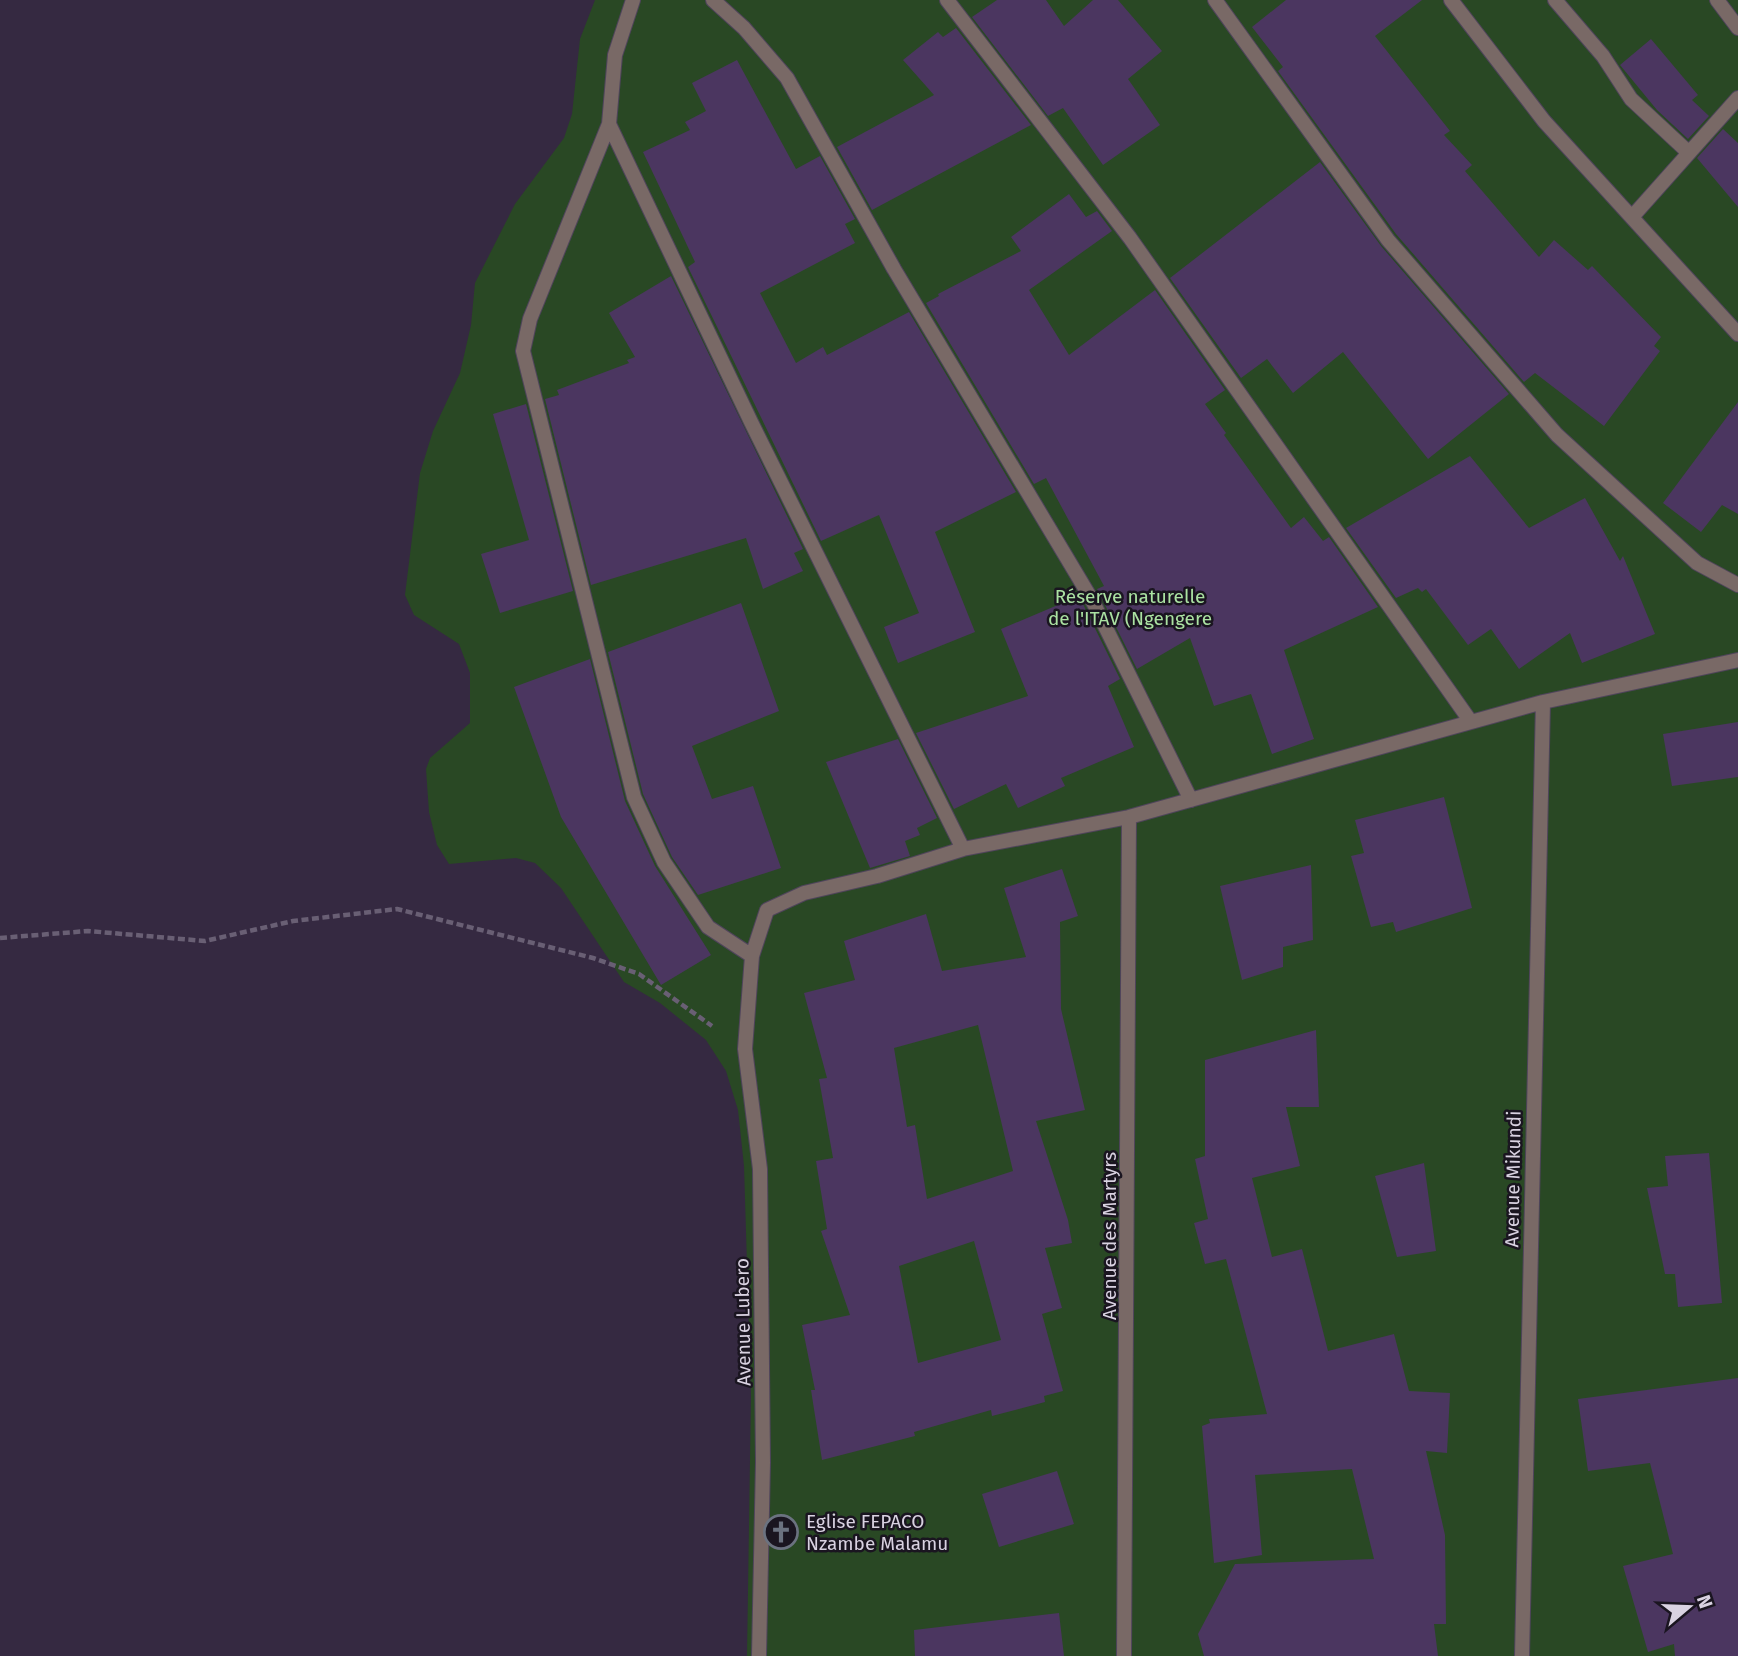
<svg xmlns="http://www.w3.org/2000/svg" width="1738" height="1656" viewBox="0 0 1738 1656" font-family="'Fira Sans',sans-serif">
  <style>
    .green { fill: #294824 }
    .building { fill: #4b3660; fill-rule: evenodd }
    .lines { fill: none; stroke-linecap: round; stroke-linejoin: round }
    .street-casing { stroke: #4f445b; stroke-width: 16 }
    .path { stroke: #695f74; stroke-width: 4.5; stroke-dasharray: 7 3.5; stroke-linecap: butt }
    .street { stroke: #796966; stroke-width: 14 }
    .labels { text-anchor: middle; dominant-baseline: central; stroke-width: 5; stroke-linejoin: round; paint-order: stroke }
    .park-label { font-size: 19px; fill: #abe2a2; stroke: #1a1520 }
    .street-label { font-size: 19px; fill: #d9d2e1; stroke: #1a1520 }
    .poi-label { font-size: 19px; fill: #d9d2e1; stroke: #1a1520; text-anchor: start }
  </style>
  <rect width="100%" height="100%" fill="#352941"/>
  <path class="green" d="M595,0H1738V1656H747L751,1395L744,1166L738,1110L726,1071L706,1040L660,1003L624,982L561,888L535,863L516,858L449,864L437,845L429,812L426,769L430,758L470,723V673L459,644L414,615L405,595L420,473L433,431L460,373L471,325L475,283L515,204L564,138L572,114L580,39Z"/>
  <path class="building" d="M997,0H1046L1064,26L1093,0H1118L1162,51L1128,79L1160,125L1103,165L1063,108L1048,116L972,17Z
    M1286,0H1422L1375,36L1450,131L1444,135L1472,165L1465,171L1539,257L1554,240L1588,270L1592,266L1661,337L1654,346L1660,351L1604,426L1535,373L1524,382L1396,234L1278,71L1283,67L1252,27Z
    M956,28L1031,125L872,210L837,147L934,95L903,60L938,32L943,37Z
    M1651,39L1698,95L1692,100L1709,116L1688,139L1657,110L1620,65Z
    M737,60L796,169L820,156L855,219L845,224L855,243L760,293L796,363L823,347L827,355L909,312L1016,492L935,532L975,632L898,663L884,627L919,613L879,515L821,541L688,267L695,262L643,152L690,130L685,122L706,111L692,83Z
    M1723,129L1738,143V207L1697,158Z
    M1320,162L1381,246L1509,394L1428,459L1343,352L1293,393L1267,359L1241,378L1170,278Z
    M1069,194L1086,217L1097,211L1112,231L1029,290L1069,355L1155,290L1225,390L1205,404L1226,433L1224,435L1291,528L1304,517L1323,541L1329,537L1378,607L1284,650L1314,739L1272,754L1251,694L1214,706L1190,638L1137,669L1097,589L1104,586L1046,478L1034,484L926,303L939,296L938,294L1021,251L1011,237Z
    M671,276L803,549L794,553L803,571L763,589L746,538L591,585L545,399L559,395L557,390L629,363L627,360L635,357L609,313Z
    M1738,402V514L1722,505L1701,532L1663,503Z
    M526,404L573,591L500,613L481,554L529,540L493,414Z
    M1470,456L1529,528L1585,498L1620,561L1623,556L1655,634L1582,663L1570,633L1519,669L1491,629L1468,645L1426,589L1422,592L1418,588L1396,598L1346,528Z
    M1079,596L1120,679L1108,686L1134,747L1061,778L1065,786L1018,808L1006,784L954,809L916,733L1028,696L1001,629Z
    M741,603L779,711L692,746L712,799L753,786L781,868L698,895L672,857L643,794L608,652Z
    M590,659L625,801L655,866L711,955L661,985L561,817L514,687Z
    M1738,722V777L1672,786L1663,734Z
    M898,739L937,818L917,828L920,835L905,841L910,856L870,868L826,762Z
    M1444,797L1472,908L1396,932L1393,922L1371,927L1351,856L1364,853L1355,820Z
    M1311,865L1313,940L1283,947V967L1242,980L1220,886Z
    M1062,869L1078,916L1060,922L1061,1009L1085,1110L1036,1121L1068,1220L1072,1243L1045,1248L1062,1308L1042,1314L1063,1391L1044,1396L1045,1402L992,1416L991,1410L914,1432L915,1436L822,1460L811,1390H815L802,1325L850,1315L821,1231L827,1229L816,1161L833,1158L819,1079L827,1078L804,993L855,980L844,941L926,914L942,971L1026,957L1004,888ZM978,1025L1013,1171L927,1199L915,1125L907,1127L894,1048ZM974,1241L1001,1340L918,1363L899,1266Z
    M1316,1030L1319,1107H1286L1300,1166L1252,1178L1272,1257L1302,1249L1328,1351L1394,1334L1409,1391L1450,1393L1447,1453L1426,1451L1445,1535L1446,1624H1434L1438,1656H1204L1198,1634L1235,1564L1374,1559L1352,1469L1255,1475L1262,1555L1214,1563L1202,1426L1210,1423L1209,1419L1267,1414L1226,1259L1205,1264L1194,1223L1208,1219L1195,1159L1205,1156V1060Z
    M1709,1153L1722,1303L1678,1307L1675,1274H1665L1647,1188L1668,1186L1665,1156Z
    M1424,1163L1436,1251L1397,1257L1375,1176Z
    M1738,1378V1656H1675L1674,1644L1648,1652L1623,1566L1673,1554L1650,1463L1588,1471L1578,1399Z
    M1057,1471L1074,1524L999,1547L982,1494Z
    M1059,1613L1064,1656H915L914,1630Z"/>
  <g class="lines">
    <g class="street-casing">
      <path id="street" d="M633,0L615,55L609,124L530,319L523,351L634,797L664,862L708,927L752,956
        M713,0L744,28L787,78L894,269L1092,600L1191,800
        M947,0L1130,238L1471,722
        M1215,0L1388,240L1557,435L1697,563L1738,585
        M1451,0L1544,121L1738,334
        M1555,0L1603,56L1631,99L1688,152
        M1717,0L1738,28
        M609,124L751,422L963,849
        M1632,217L1738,98
        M759,1656L763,1462L760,1169L745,1049L752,956L767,910L804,893L877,876L963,849L1129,817L1543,702L1738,660
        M1124,1656L1129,817
        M1522,1656L1543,702"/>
    </g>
    <path class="path" d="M0,938L88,931L205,941L293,921L397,909L593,958L639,974L712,1026"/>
    <use href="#street" class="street"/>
  </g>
  <defs>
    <g id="church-ring" transform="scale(1.75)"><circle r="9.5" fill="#1a1520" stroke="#6b7280" stroke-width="1.5"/><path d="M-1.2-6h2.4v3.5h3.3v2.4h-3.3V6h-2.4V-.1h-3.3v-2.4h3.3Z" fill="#6b7280"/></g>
  </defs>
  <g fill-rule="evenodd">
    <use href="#church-ring" x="781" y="1532"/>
  </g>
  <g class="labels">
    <g class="park-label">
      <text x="1130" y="596">Réserve naturelle<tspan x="1130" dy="22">de l'ITAV (Ngengere</tspan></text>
    </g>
    <g class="street-label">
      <text transform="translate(1513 1179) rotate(-89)">Avenue Mikundi</text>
      <text transform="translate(1109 1236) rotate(-90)">Avenue des Martyrs</text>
      <text transform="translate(743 1322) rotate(-91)">Avenue Lubero</text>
    </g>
    <g class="poi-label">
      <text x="806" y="1521">Eglise FEPACO<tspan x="806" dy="22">Nzambe Malamu</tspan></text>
    </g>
  </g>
  <g transform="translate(1689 1607) rotate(71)" stroke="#1a1520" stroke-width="5" paint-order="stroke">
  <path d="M0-5L12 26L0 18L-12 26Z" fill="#d9d2e1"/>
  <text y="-10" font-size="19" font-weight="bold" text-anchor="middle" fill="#d9d2e1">N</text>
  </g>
</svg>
